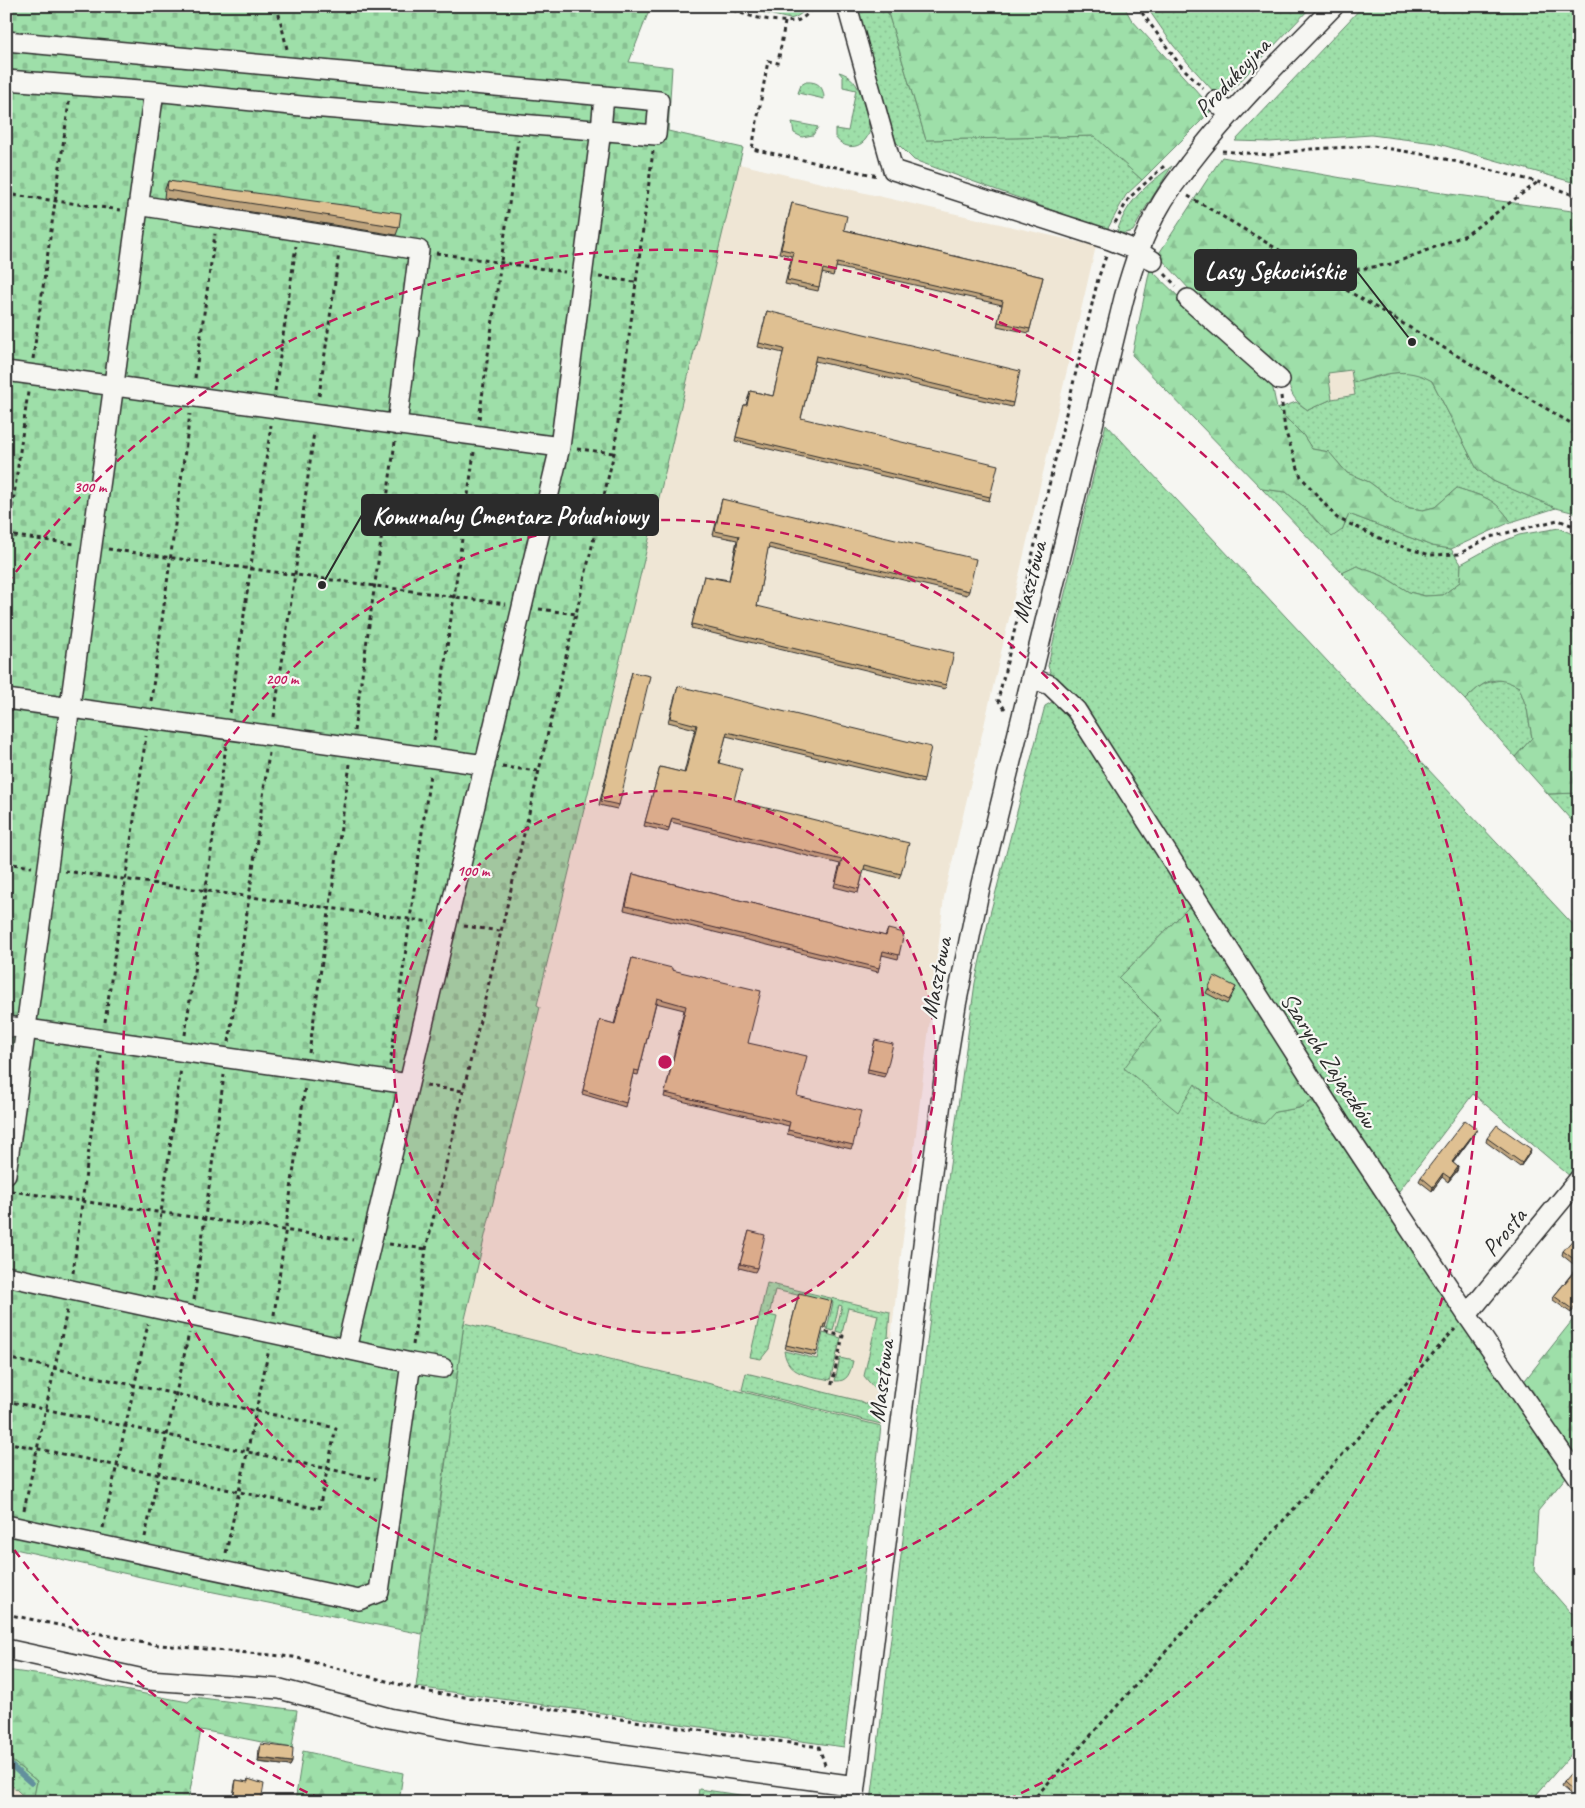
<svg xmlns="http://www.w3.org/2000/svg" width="1585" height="1808" viewBox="0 0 1585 1808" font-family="Caveat,sans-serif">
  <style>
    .built { fill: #efe6d5 }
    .grass { fill: url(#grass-dots); stroke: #64856a }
    .forest { fill: url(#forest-firs); stroke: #64856a }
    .cemetery { fill: url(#cemetery-stones); stroke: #64856a }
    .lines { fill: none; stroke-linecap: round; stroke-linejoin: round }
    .stream { stroke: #63909d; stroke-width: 5.5 }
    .minor-casing { stroke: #2b2b2b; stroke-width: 22 }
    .path { stroke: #2b2b2b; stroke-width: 3; stroke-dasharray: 4 4; stroke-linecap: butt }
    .minor { stroke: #f6f6f2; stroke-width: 19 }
    .wall { fill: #c0a57e; stroke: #2b2b2b }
    .shaded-wall { fill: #9c8666; stroke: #2b2b2b }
    .building { fill: #dfc092; stroke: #2b2b2b }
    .ring { fill: none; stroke: #c2185b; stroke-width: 2.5; stroke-dasharray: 9 6 }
    .labels { text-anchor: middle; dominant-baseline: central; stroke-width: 4.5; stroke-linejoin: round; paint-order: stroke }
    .street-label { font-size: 24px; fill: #2b2b2b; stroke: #f6f6f2 }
    .centre { fill: #c2185b; stroke: #f6f6f2; stroke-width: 2.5 }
    .ring-label { font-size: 15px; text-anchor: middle; font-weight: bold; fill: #c2185b; stroke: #f6f6f2; stroke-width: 4.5; stroke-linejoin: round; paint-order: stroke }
    .leader { fill: none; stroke: #2b2b2b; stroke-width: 2 }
    .callout-dot { fill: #2b2b2b; stroke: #f6f6f2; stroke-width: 2 }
    .callout { fill: #2b2b2b; stroke: #2b2b2b; stroke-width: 2 }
    .callout-label { font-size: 25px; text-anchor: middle; font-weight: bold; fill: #fff }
  </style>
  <defs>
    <pattern id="grass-dots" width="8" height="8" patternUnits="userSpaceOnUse" patternTransform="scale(1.25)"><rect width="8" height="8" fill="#9edfa9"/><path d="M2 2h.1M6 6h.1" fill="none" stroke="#88c092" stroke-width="1.8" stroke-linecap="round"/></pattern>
    <pattern id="forest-firs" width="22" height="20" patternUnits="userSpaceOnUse" patternTransform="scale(1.25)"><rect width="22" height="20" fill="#9edfa9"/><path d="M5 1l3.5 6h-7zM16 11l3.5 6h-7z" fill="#88c092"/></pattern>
    <pattern id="cemetery-stones" width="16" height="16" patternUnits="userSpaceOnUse" patternTransform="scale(1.25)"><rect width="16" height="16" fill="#9edfa9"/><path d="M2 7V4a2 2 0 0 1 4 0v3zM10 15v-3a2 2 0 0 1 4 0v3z" fill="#88c092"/></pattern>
  </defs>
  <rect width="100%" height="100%" fill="#f6f6f2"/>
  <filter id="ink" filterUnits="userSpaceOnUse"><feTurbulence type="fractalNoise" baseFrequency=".02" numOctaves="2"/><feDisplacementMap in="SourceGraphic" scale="10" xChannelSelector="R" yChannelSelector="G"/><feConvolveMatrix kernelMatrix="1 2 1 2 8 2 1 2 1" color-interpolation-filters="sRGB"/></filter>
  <g filter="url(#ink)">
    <path class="built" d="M739,164L1096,246L944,897L933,995L894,1312L881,1426L464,1323L539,1007L537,1006Z
      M1351,370L1355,395L1332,399L1328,373Z
      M6,1780L30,1802H6Z"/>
    <path class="grass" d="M735,6H808C803,13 798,17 790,19Z
      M857,6H886L926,140L1095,136L1142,180L1126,195L1107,230L914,160L896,142Z
      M1146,6H1312L1226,96L1214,92L1189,64L1173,45Z
      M1363,6H1579V184L1435,143L1371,135L1270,142L1235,141Z
      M839,72C863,78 864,109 870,130C865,149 846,152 835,137V129L848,131L856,90L843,87V77Z
      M806,82C818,81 824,87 824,99L798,93L801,85Z
      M792,122L818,127L813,135L802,137L794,133Z
      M1172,166L1146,207L1133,231L1121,234L1117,232C1127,200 1147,185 1172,166Z
      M1408,372L1422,375L1432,381L1477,469L1493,481L1556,508L1511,522C1494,497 1484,497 1457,488L1435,507L1423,510L1410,508L1395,501L1369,482L1347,473L1329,452L1312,449L1303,435L1277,409L1296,402L1308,410L1332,399L1355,395L1353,383L1392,373Z
      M1106,424L1579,931V1167L1571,1177L1473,1094L1396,1195L1052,677L1048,666L1052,647Z
      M1262,489L1286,492L1302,505L1317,522L1342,530L1349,514L1432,546L1451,549L1461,564L1460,582L1443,595L1425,596L1409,592L1383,576L1357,566L1342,573Z
      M1505,680L1519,687L1527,709L1532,738L1515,757L1465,700C1479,686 1484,681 1505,680Z
      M1052,702L1071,716L1190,906L1119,978L1162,1019L1124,1069L1194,1084L1229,1113L1275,1112L1299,1108L1314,1100L1566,1477L1538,1511L1534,1571L1570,1612L1579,1616V1745L1530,1802H871L938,1252L975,983L990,914L1045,706Z
      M1579,793V829L1548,794Z
      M767,1283L890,1312L884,1389L874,1388L864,1376L878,1315L848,1308L842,1333L836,1331L842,1306L839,1305L833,1331L827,1329L833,1303L775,1290L769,1315L777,1317L769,1349L761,1359L750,1357Z
      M464,1323L881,1426L844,1747L416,1687Z
      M823,1333L841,1338L830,1380C809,1375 788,1376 784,1351L817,1359Z
      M840,1358L853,1361C850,1373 848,1382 835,1381Z
      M746,1373L860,1401L882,1412L881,1424L742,1390Z
      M6,1756L37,1781L33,1802H30L6,1780Z
      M699,1789L787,1802H697Z"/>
    <path class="forest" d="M886,6H1124L1131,19L1213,109L1142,180L1094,136L926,140Z
      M1222,157L1371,183L1579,212V514L1556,508L1493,481L1477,469L1432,381C1404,365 1383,375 1353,383L1351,370L1328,373L1332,399L1308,410C1293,400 1290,393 1287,374L1212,314L1158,255Z
      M1150,269L1220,337L1272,384L1277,409L1303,435L1312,449L1329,452L1347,473L1369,482L1395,501L1410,508L1423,510L1435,507L1457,488C1484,497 1494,497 1511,522L1451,549L1432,546L1349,514L1342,530L1332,537L1302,505L1286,492L1262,489L1132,355Z
      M1559,528L1579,537V793L1548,794L1515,757L1532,738L1527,709L1519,687C1493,673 1483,682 1465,700L1342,573L1357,566L1383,576L1409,592L1425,596L1443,595L1460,582L1461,564L1497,544L1519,535Z
      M1190,906L1314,1100L1299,1108L1275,1112L1264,1124L1229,1113L1195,1084L1178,1112L1124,1068L1161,1020L1119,978Z
      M1579,1312V1467L1522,1384Z
      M6,1670L49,1676L188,1702L194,1697L297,1710L292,1748L201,1730L188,1802H33L37,1781L6,1756Z
      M303,1751L403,1773L399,1802H295Z"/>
    <path class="cemetery" d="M6,6H651L629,62L672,67L668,131L743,148L537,1005L540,1007L464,1323L422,1634L159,1581L6,1547Z"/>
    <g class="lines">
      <path class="stream" d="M6,1761L31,1783
        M53,1800L54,1802"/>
      <g class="minor-casing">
        <path id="minor" d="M847,6L893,170L1110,240L1138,251L1153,261
          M6,41L659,101L656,135L311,107L154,91L6,80
          M1215,101L1230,114
          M138,205L419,250L397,425
          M1188,299L1280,380
          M6,371L560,447
          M1031,678L1050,685L1076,710L1343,1128L1467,1315L1579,1478
          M6,699L485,765
          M6,1026L409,1084
          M6,1174L154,91
          M6,1276L411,1363L443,1368
          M1467,1315L1579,1179
          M346,1349L560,447L601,130L604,96
          M6,1525L359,1600L379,1592L411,1363
          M6,1649L148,1680L280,1689L389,1718L468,1733L856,1786
          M854,1802L930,1188L944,1079L956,1005L979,892L1124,298C1133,266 1143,235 1160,206C1168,191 1180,177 1190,163C1233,106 1285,57 1334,6"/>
      </g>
      <path class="path" d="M277,6L287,49
        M727,6C737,16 787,25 799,20C805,17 810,12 813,6
        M1137,6L1180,65L1203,88
        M785,22L778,63L768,61L752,149L878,176
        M1222,151L1270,155L1311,149L1373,146L1433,156L1538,182L1579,197
        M6,194L121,210
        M1188,196L1579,428
        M1115,223L1129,198L1164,166
        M436,253L565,272
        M1165,274L1176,286
        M599,277L635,282
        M1203,288L1225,272L1252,265L1321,275L1392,264L1466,235L1538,182
        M33,359L69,102
        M195,378L215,234
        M275,391L296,246
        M319,396L339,253
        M1281,396L1285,430L1301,477L1337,518L1390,543L1430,555L1459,554L1490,537L1558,520L1579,528
        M479,419L518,140
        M577,449L614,453
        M6,535L75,544
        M108,549L506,604
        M6,555L28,392
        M539,609L576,614
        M151,701L190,414
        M1005,709L998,700L1098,279L1106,256
        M230,713L271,425
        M274,717L295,574L314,432
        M354,731L395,442
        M434,741L474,452
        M502,767L539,771
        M6,863L32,867
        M65,871L430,922
        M464,926L500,931
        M105,1022L146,736
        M185,1035L226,746
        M229,1042L269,753
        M309,1053L350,764
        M390,1065L430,774
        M426,1086L463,1091
        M11,1191L353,1240
        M389,1244L426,1249
        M73,1273L101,1056
        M153,1290L161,1213L181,1068
        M194,1300L224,1075
        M274,1315L305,1086
        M818,1330L843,1336L831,1388
        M413,1345L426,1249L614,453L653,151
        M6,1358L336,1428L319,1509L6,1442
        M6,1401L376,1479
        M24,1510L68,1306
        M103,1528L148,1324
        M145,1537L189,1333
        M226,1553L269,1349
        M6,1614L149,1644L293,1657L429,1692L819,1747L825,1765
        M1031,1802L1455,1329"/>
      <use href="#minor" class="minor"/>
    </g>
    <path class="wall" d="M168,181L399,227L396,235L164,198L165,189Z
      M792,203L844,230L1043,277L1029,333L997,326L1002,305L836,267L833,276L822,273L818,291L785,284L792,256L779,253Z
      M767,311L1013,403L1012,407L815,361L801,418L990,497L989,501L735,441L744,405H746L750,391L773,396L783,353L758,347Z
      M722,499L969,591L967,595L768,548L757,606L946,685L945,689L691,628L704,576L729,580L737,540L713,535Z
      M632,672L619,805L617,809L599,805Z
      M678,686L924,779L923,783L726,736L719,763L734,800L901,874L899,878L864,869L858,893L834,887L840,864L671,822L668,832L644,826L660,767L684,773L695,729L668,722Z
      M633,874L885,936L888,929L899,955L898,959L882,955L878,972L624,910Z
      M632,958L672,970L748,1043L797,1096L853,1145L851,1149L787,1134L789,1126L664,1097L684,1010L656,1003L638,1075L633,1074L625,1107L582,1094L600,1020L614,1024Z
      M1236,987L1227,1004L1206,993L1208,989Z
      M875,1040L886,1073L884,1077L867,1073Z
      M1477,1129L1475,1133L1453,1163L1458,1167L1457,1171L1448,1182L1442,1177L1432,1191L1419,1181L1421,1177Z
      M1487,1138L1531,1149L1530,1153L1520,1167L1486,1142Z
      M749,1231L757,1268L755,1272L739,1268Z
      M1579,1238V1303L1571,1313L1553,1300L1554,1296L1577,1267L1562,1255L1563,1251Z
      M799,1293L826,1324L825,1328H823L815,1356L785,1349Z
      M261,1744L292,1762L290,1766L258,1762L259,1748Z
      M1579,1769V1791L1574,1797L1561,1786L1563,1782Z
      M248,1779L261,1802H232L235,1784L236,1780L247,1782Z"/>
    <path class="shaded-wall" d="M1477,1129L1475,1133L1450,1166L1452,1162Z
      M1531,1149L1530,1153L1520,1167L1522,1163Z
      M1458,1167L1457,1171L1448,1182L1450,1178Z
      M1443,1173L1442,1177L1432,1191L1433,1187Z
      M1579,1301V1303L1571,1313L1572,1309Z
      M259,1758L292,1762L290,1766L258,1762Z"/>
    <path class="building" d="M168,181L401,213L399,227L167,190Z
      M792,203L847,216L844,230L1043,277L1030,329L998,322L1003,301L837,263L835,272L823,269L819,287L787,280L794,252L781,249Z
      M767,311L1020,371L1013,403L816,356L801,418L998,465L990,497L736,437L744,405H747L750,391L773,396L784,349L759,343Z
      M722,499L976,559L969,591L769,544L757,606L954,653L946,685L692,624L704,576L729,581L739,536L715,531Z
      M632,672L650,676L619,805L601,801Z
      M678,686L931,747L924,779L727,732L719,763L742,769L734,800L909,843L901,874L865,865L859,889L836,883L842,860L672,818L669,828L645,822L660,767L685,773L697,725L670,718Z
      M633,874L886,936L888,929L904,933L899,955L883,951L879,968L626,906Z
      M632,958L672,968V970L761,991L748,1043L807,1056L797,1096L861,1111L853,1145L788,1130L790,1122L665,1093L686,1006L657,998L639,1071L634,1070L626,1103L583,1090L600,1020L615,1024Z
      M1214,976L1236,987L1229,1000L1208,989Z
      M875,1040L893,1044L886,1073L868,1069Z
      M1465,1120L1477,1129L1452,1162L1458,1167L1450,1178L1443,1173L1433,1187L1421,1177Z
      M1497,1125L1531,1149L1522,1163L1487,1138Z
      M749,1231L765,1235L757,1268L740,1264Z
      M1576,1236L1579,1238V1263L1563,1251Z
      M1579,1266V1301L1572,1309L1554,1296Z
      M799,1293L832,1301L826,1324H824L817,1352L786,1345Z
      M261,1744L293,1748L292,1762L259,1758Z
      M1576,1767L1579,1769V1789L1575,1793L1563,1782Z
      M248,1779L264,1784L261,1802H233L236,1780L248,1782Z"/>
  </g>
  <circle cx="665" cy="1062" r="271" fill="#c2185b" fill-opacity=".12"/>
  <g class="ring">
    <circle cx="665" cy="1062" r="271"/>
    <circle cx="665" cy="1062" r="542"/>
    <path d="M321 1799A813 813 0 0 1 7 1540M7 584A813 813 0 1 1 1009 1799"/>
  </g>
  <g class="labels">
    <g class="street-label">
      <text transform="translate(1232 77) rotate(-47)">Produkcyjna</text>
      <text transform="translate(1029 582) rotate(-76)">Masztowa</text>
      <text transform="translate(936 978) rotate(-79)">Masztowa</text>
      <text transform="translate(1329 1060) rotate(57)">Szarych Zajączków</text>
      <text transform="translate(1504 1232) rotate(-50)">Prosta</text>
      <text transform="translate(881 1381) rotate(-83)">Masztowa</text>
    </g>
  </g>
  <circle cx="665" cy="1062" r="8" class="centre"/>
  <g class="ring-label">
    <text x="90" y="492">300 m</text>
    <text x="282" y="684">200 m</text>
    <text x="473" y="876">100 m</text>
  </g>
  <path class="leader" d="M1412 342L1356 270M322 585L362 515"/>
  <g class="callout-dot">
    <circle cx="1412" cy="342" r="5"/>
    <circle cx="322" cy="585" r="5"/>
  </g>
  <g class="callout">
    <rect x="1195" y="250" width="161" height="40" rx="5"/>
    <rect x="362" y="495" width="296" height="40" rx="5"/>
  </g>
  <g class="callout-label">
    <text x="1275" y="279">Lasy Sękocińskie</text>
    <text x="510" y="524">Komunalny Cmentarz Południowy</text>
  </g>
  <rect width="1585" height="1808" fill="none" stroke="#f6f6f2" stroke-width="25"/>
  <rect x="12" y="12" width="1560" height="1783" fill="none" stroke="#2b2b2b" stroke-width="2" filter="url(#ink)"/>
</svg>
